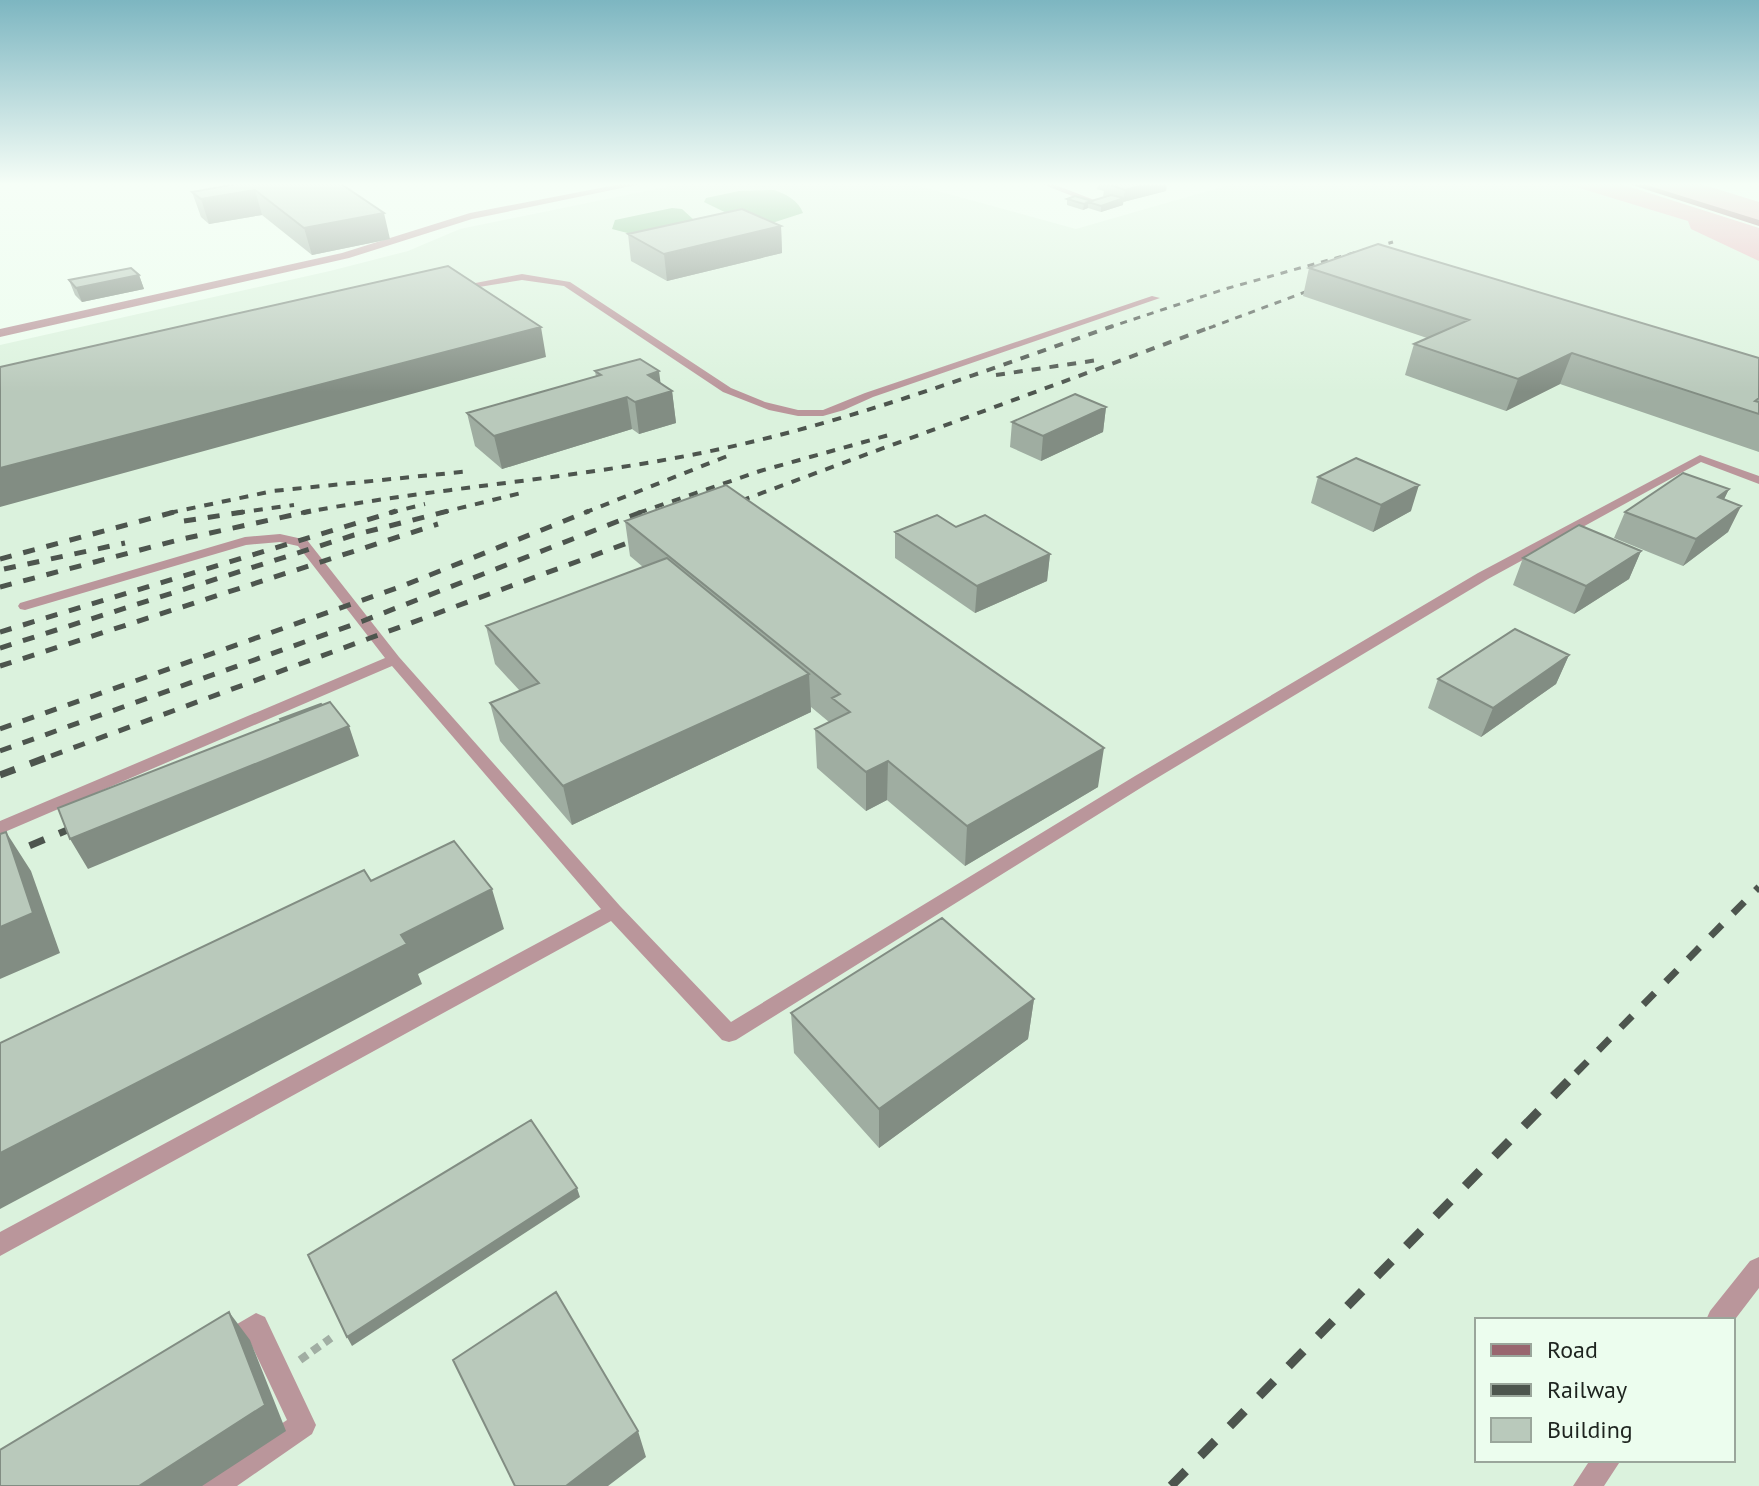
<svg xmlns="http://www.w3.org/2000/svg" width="1759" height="1486" viewBox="0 0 1759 1486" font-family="'PT Sans',sans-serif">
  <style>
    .built { fill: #dbf2dd; fill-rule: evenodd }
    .green { fill: #e9b4bc }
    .water { fill: #7dba86 }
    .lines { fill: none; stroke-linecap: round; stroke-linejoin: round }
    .path { stroke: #a1aea3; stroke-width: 8; stroke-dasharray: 9 6; stroke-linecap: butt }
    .lane { fill: #ba969b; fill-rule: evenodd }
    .street { fill: #ba969b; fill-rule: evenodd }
    .secondary { fill: #99666f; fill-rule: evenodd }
    .rail-far4 { stroke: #4d554e; stroke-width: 3; stroke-dasharray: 7 7; stroke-linecap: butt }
    .rail-far3 { stroke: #4d554e; stroke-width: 4; stroke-dasharray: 9 9; stroke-linecap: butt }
    .rail-far2 { stroke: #4d554e; stroke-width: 5; stroke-dasharray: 12 12; stroke-linecap: butt }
    .rail-far1 { stroke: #4d554e; stroke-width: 7; stroke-dasharray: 16 16; stroke-linecap: butt }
    .rail { stroke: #4d554e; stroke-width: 9; stroke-dasharray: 21 21; stroke-linecap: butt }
    .wall { fill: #9fada1 }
    .shaded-wall { fill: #828d83 }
    .building { fill: #b9c9bb; stroke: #828d83; stroke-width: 2 }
  </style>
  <rect width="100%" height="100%" fill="#ecfdee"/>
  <path class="built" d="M680,184H912L1076,229L1232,184H1609L1759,231V1486H0V345L330,271L408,251L460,229ZM1477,1320H1733V1460H1477Z"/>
  <path class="green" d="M1566,184H1621L1759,228V261L1691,229L1688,221Z
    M1634,184H1701L1759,202V222Z"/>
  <path class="water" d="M774,190C786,194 799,201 803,213L772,223L743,221L704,202L706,198L739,191Z
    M672,208L682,209L694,220L639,236L612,229L615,220Z"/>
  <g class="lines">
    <path class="path" d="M300,1360L331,1338"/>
    <path class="lane" d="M1042,184H1053L1102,203L1095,205Z
      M522,274L570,282L731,388L765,402L798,410H823L865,393L1152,296L1160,298L873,397L844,410L823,416H798L769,410L723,392L564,286L522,280L454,291L450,288Z
      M1700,455L1759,476V484L1701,462L1488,579L1147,784L736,1040L729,1042L722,1040L611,921L0,1256V1232L601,909L392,666L0,834V821L385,658L298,546L280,542L246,545L25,610L20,609L18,606L20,603L245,537L280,534L307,540L399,657L620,906L731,1022L1135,776L1478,573Z
      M1759,1257V1288L1733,1322V1320H1706L1710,1311L1750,1261Z
      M256,1313L265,1317L316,1425L312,1434L237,1486H199L203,1476L287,1420L251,1344L229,1356L220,1352L216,1343L220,1334Z
      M1590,1460H1621L1604,1486H1573Z"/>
    <path class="street" d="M621,184H641L472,219L349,258L0,337V329L342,253L470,213Z"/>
    <path class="secondary" d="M1629,184H1643L1759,220V226Z"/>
    <path class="rail-far4" d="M1107,328L1225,289L1393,242
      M1209,328L1324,285"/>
    <path class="rail-far3" d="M996,375L1098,360
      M724,507L1214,326
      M169,513L273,491L471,471
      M236,513L294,505
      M301,513C432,488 565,480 696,454C839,426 976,374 1113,326
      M389,513L425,504
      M440,513L525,492
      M584,513L730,455
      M638,513L760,471L889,435"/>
    <path class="rail-far2" d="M184,521L250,511
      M0,559L178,511
      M4,569L125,543
      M0,587L178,540L311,511
      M0,632L396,511
      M0,648L354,535L448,511
      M0,666L438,524
      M0,729L405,585L589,511
      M0,751L363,621L644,511
      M51,756L649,535"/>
    <path class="rail-far1" d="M0,775L56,754
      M0,858L89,821
      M1576,1073L1759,887"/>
    <path class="rail" d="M1171,1486L1578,1071"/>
  </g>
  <path class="wall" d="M341,184L390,239L312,255L262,215L209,224L201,217L192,192Z
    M1098,184H1167L1166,191L1123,202V205L1101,212L1088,208L1083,210L1067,205V199L1092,201L1106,196H1103L1104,191L1097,189Z
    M781,226L782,253L667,281L631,261L628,234Z
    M1309,268L1759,358V452L1560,384L1506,411L1405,375L1414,344L1427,338L1303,296Z
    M139,275L144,289L82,302L75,295L69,280Z
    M595,371L661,383L672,391L676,423L639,434L632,429L502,469L475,446L467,413L596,377Z
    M1106,407L1103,432L1041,461L1010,447L1012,422Z
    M1318,477L1411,511L1373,532L1311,503Z
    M1729,489L1724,499L1741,506L1728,532L1683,566L1614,538L1625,512Z
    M625,521L1098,787L965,866L887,800L866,811L817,768L815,729L829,722L811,707V712L572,825L500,741L490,703L520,691L495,664L486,626L643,567L630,556Z
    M956,527L1050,554L1047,581L975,613L895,558V532Z
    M1641,551L1629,579L1574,614L1513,585L1523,558Z
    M1569,655L1556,684L1481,737L1428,708L1438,679Z
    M1034,999L1028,1039L879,1148L794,1053L791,1013Z"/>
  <path class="shaded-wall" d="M1146,184H1167L1166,191L1123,202L1125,190Z
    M255,190L262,215L209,224L201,199Z
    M1124,198L1123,205L1101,212V206Z
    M1088,202V208L1083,210L1084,204Z
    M384,213L390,239L312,255L304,228Z
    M781,226L782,253L667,281L664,254Z
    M139,275L144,289L82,302L76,288Z
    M541,327L546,357L0,507V468Z
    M1572,353L1560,384L1506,411L1518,379Z
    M659,371L662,394L672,391L676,423L639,434L635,402L648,375Z
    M627,397L632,429L502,469L494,436Z
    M1106,407L1103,432L1041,461L1043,436Z
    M1419,485L1411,511L1373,532L1381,505Z
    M1729,489L1716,516L1718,497Z
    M1741,506L1728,532L1683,566L1696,539Z
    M1641,551L1629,579L1574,614L1586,586Z
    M1050,554L1047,581L975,613L977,586Z
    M1569,655L1556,684L1481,737L1493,708Z
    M809,674L811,712L572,825L563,786Z
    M349,726L359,756L88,869L70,839Z
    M1104,748L1098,787L965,866L967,826Z
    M888,761L887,800L866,811V772Z
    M6,832L31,871L60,953L0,979V927Z
    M492,889L504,929L418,974L422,984L0,1209V1153L401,935Z
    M1034,999L1028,1039L879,1148V1109Z
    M577,1188L580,1197L352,1346L347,1337Z
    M229,1312L250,1340L286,1431L202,1486H139Z
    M638,1431L646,1457L608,1486H566Z"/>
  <path class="building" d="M236,184H341L384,213L304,228L255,190L201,199L192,192Z
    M1108,184H1146L1125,190Z
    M1111,195L1124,198L1101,206L1088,202Z
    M1075,196L1092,201L1084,204L1067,199Z
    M742,209L781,226L664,254L628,234Z
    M1378,244L1759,358V398L1755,401L1759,402V414L1572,353L1518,379L1414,344L1469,320L1309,268Z
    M448,266L541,327L0,468V367Z
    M131,268L139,275L76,288L69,280Z
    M640,359L659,371L648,375L672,391L635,402L627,397L494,436L467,413L601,375L595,371Z
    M1075,394L1106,407L1043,436L1012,422Z
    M1356,458L1419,485L1381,505L1318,477Z
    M1683,473L1729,489L1718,497L1741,506L1696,539L1625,512Z
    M726,485L1104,748L967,826L888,761L866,772L815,729L850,712L832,698L840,694L625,521Z
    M937,515L956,527L985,515L1050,554L977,586L895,532Z
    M1579,525L1641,551L1586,586L1523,558Z
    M667,558L809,674L563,786L490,703L539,683L486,626Z
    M1515,629L1569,655L1493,708L1438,679Z
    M330,702L349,726L70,839L58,808Z
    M321,704L322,705L281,721L280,719Z
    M6,832L33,913L0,927V834Z
    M454,841L492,889L401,935L407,944L0,1153V1043L364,870L371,881Z
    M942,918L1034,999L879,1109L791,1013Z
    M531,1120L577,1188L347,1337L308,1255Z
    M556,1292L638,1431L566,1486H515L453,1360Z
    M229,1312L265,1405L139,1486H0V1450Z"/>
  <linearGradient id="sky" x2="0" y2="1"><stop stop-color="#7db6c1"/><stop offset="0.47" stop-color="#f6fef7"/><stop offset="1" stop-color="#f6fef7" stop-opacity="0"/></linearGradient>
  <rect width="1759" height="392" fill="url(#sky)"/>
  <rect x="1475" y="1318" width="260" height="144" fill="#ecfdee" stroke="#9aa69b" stroke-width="2"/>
  <rect x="1491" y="1344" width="40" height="12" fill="#99666f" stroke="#9aa69b" stroke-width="2"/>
  <text x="1547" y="1358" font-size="24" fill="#1e241f">Road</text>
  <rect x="1491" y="1384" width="40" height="12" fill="#4d554e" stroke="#9aa69b" stroke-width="2"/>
  <text x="1547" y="1398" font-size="24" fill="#1e241f">Railway</text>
  <rect x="1491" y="1418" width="40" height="24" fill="#b9c9bb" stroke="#9aa69b" stroke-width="2"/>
  <text x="1547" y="1438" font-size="24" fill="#1e241f">Building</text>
</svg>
